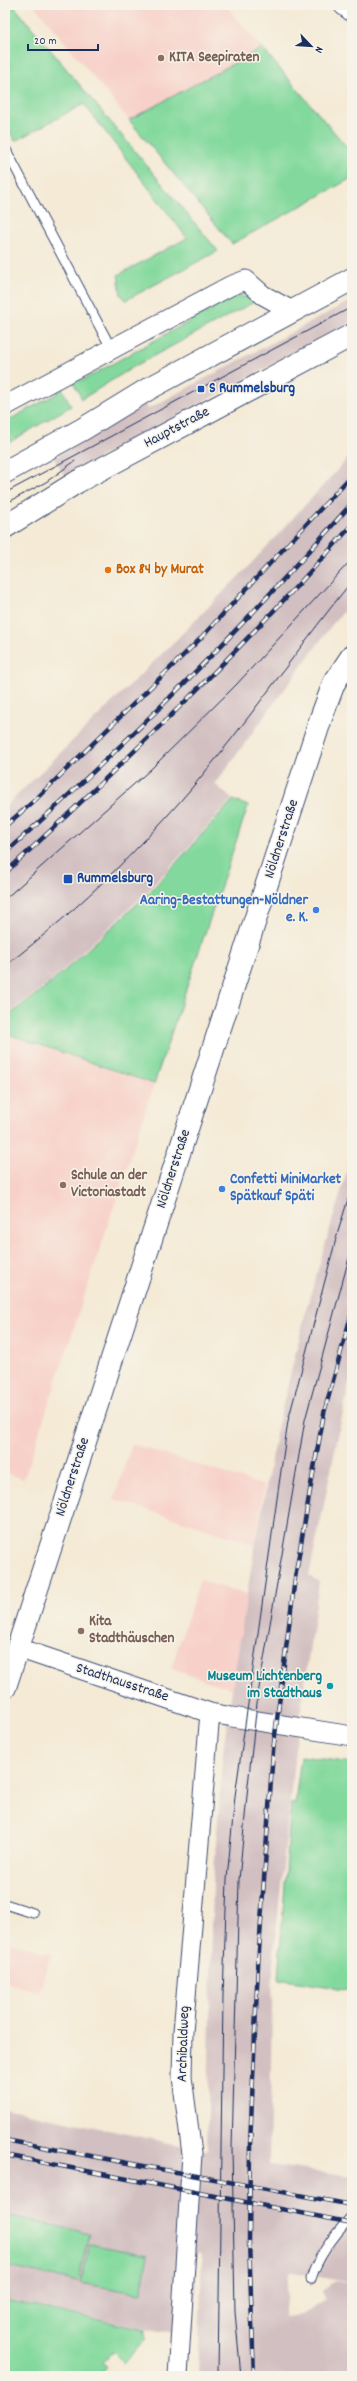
<svg xmlns="http://www.w3.org/2000/svg" width="357" height="2381" viewBox="0 0 357 2381" font-family="Dekko,sans-serif">
  <style>
    .built { fill: #f7d1c9 }
    .industrial { fill: #d2bfc1 }
    .green { fill: #83d99d; stroke: #4f847e }
    .lines { fill: none; stroke-linecap: round; stroke-linejoin: round }
    .service-casing { stroke: #3c4b70; stroke-width: 11 }
    .minor-casing { stroke: #3c4b70; stroke-width: 21 }
    .tertiary-casing { stroke: #3c4b70; stroke-width: 24 }
    .secondary-casing { stroke: #3c4b70; stroke-width: 24 }
    .service { stroke: #fff; stroke-width: 9 }
    .minor { stroke: #fff; stroke-width: 19 }
    .tertiary { stroke: #fff; stroke-width: 22 }
    .secondary { stroke: #fff; stroke-width: 22 }
    .tram { stroke: #1b2f5e; stroke-width: 1 }
    .rail-casing { stroke: #1b2f5e; stroke-width: 4.5 }
    .rail { stroke: #f7f3e8; stroke-width: 3; stroke-dasharray: 9; stroke-linecap: butt }
    .education-dot { fill: #8d6e63; stroke: #f7f3e8; stroke-width: 1.5 }
    .transit-dot { fill: #1a4fb4; stroke: #f7f3e8; stroke-width: 1.5 }
    .food-dot { fill: #e8710a; stroke: #f7f3e8; stroke-width: 1.5 }
    .shop-dot { fill: #3f7fe0; stroke: #f7f3e8; stroke-width: 1.5 }
    .culture-dot { fill: #0f9aa8; stroke: #f7f3e8; stroke-width: 1.5 }
    .labels { text-anchor: middle; dominant-baseline: central; stroke-width: 3; stroke-linejoin: round; paint-order: stroke }
    .education-label { font-size: 15px; font-weight: bold; fill: #785e54; stroke: #f7f3e8; text-anchor: start }
    .transit-label { font-size: 15px; font-weight: bold; fill: #164399; stroke: #f7f3e8; text-anchor: start }
    .street-label { font-size: 15px; fill: #1b2f5e; stroke: #f7f3e8 }
    .food-label { font-size: 15px; font-weight: bold; fill: #c56008; stroke: #f7f3e8; text-anchor: start }
    .shop-label { font-size: 15px; font-weight: bold; fill: #366cbe; stroke: #f7f3e8; text-anchor: end }
    .culture-label { font-size: 15px; font-weight: bold; fill: #0d838f; stroke: #f7f3e8; text-anchor: end }
  </style>
  <rect width="100%" height="100%" fill="#f7f3e8"/>
  <filter id="ink" filterUnits="userSpaceOnUse"><feTurbulence type="fractalNoise" baseFrequency=".025" numOctaves="2"/><feDisplacementMap in="SourceGraphic" scale="8" xChannelSelector="R" yChannelSelector="G"/><feConvolveMatrix kernelMatrix="1 2 1 2 8 2 1 2 1" color-interpolation-filters="sRGB"/></filter>
  <filter id="wash" filterUnits="userSpaceOnUse"><feTurbulence type="fractalNoise" baseFrequency=".012" numOctaves="4" result="noise"/><feDisplacementMap in="SourceGraphic" scale="16" xChannelSelector="R" yChannelSelector="G"/><feGaussianBlur stdDeviation="0.9" result="paint"/><feColorMatrix in="noise" values="0 0 0 0 0 0 0 0 0 0 0 0 0 0 0 0 0 1.4 0 .05"/><feComposite in="paint" operator="in"/></filter>
  <g filter="url(#wash)">
    <rect width="100%" height="100%" fill="#f4ead5"/>
    <path class="built" d="M34,5H225L262,48L129,120Z
      M5,1034L154,1085L24,1479L5,1473Z
      M132,1444L264,1486L255,1545L114,1499Z
      M200,1580L247,1595L232,1689L171,1669Z
      M5,1941L51,1954L39,1993L5,1982Z"/>
    <path class="industrial" d="M352,300V322L65,476L54,458L145,403L148,409Z
      M352,454V602L331,626L215,784L232,799L146,893L50,982L5,1016V807L177,639L247,568Z
      M352,1154V1369L309,1576L319,1582L295,1751L273,1962L269,2165L352,2176V2283L289,2271L284,2317L302,2315L326,2300L322,2290L336,2281L352,2284V2376H198L202,2254L197,2253L194,2331L159,2332L5,2299V2108L207,2151L213,1883L224,1743L232,1689L251,1569L276,1433L308,1303Z"/>
    <path class="green" d="M5,5H13L218,251L126,300L121,295L118,275L187,238L84,104L15,141L5,123Z
      M262,48L352,153L350,179L232,244L129,120Z
      M236,294L256,301L135,366L82,399L71,378L78,377L81,381L219,305L218,300Z
      M60,384L71,406L5,445V422L58,393L57,389Z
      M233,800L248,806L154,1084L5,1033V1018L51,983L148,894Z
      M301,1756L352,1763V1990L278,1979L291,1803H295Z
      M5,2215L89,2233L78,2282L5,2266Z
      M89,2244L148,2255L141,2294L81,2283Z
      M5,2300L145,2330V2341L123,2362L113,2352L102,2362L106,2367L97,2376H5Z"/>
  </g>
  <g filter="url(#ink)">
    <g class="lines">
      <g class="service-casing">
        <path id="service" d="M5,148L111,348
          M5,1904L33,1913
          M311,2279C318,2255 335,2234 352,2216"/>
      </g>
      <g class="minor-casing">
        <path id="minor" d="M343,5L352,12
          M5,406L230,286L246,280L263,295L292,311
          M18,1648L210,1713L227,1716
          M232,1717L352,1736
          M178,2376L192,2154L182,2077L183,2032L210,1713"/>
      </g>
      <g class="tertiary-casing">
        <path id="tertiary" d="M5,1687L321,718L334,683L352,656"/>
      </g>
      <g class="secondary-casing">
        <path id="secondary" d="M5,472L83,429L150,388L352,279
          M5,527L77,482L352,335"/>
      </g>
      <use href="#service" class="service"/>
      <use href="#minor" class="minor"/>
      <use href="#tertiary" class="tertiary"/>
      <use href="#secondary" class="secondary"/>
      <path class="tram" d="M5,493L352,307
        M5,504L46,482L75,461
        M5,899L151,769L236,685L352,559
        M5,966C82,907 153,837 214,761C262,702 304,640 352,581
        M218,2376L223,1996L227,1879L235,1796L288,1421L337,1235L352,1186
        M241,2376L235,2312L232,2148L239,1880L248,1785L258,1694L305,1420L352,1247"/>
      <g class="rail-casing">
        <path id="rail" d="M5,826L34,801L198,641L352,475
          M5,853C127,744 244,627 352,503
          M5,873C125,762 244,648 352,525
          M5,2140L352,2205
          M5,2155L352,2223
          M254,2376L249,2242L250,2145L258,1965L273,1751L295,1578L311,1485L324,1413L352,1312"/>
      </g>
      <use href="#rail" class="rail"/>
    </g>
  </g>
  <g class="education-dot">
    <circle cx="161" cy="58" r="4"/>
    <circle cx="63" cy="1185" r="4"/>
    <circle cx="81" cy="1631" r="4"/>
  </g>
  <g class="transit-dot">
    <rect x="197" y="385" width="8" height="8" rx="2"/>
    <rect x="63" y="874" width="10" height="10" rx="2"/>
  </g>
  <circle class="food-dot" cx="108" cy="570" r="4"/>
  <g class="shop-dot">
    <circle cx="316" cy="910" r="4"/>
    <circle cx="222" cy="1189" r="4"/>
  </g>
  <circle class="culture-dot" cx="330" cy="1686" r="4"/>
  <g class="labels">
    <g class="education-label">
      <text x="169" y="58">KITA Seepiraten</text>
      <text x="71" y="1176">Schule an der<tspan x="71" dy="17">Victoriastadt</tspan></text>
      <text x="89" y="1622">Kita<tspan x="89" dy="17">Stadthäuschen</tspan></text>
    </g>
    <g class="transit-label">
      <text x="209" y="389">S Rummelsburg</text>
      <text x="77" y="879">Rummelsburg</text>
    </g>
    <g class="street-label">
      <text transform="translate(177 428) rotate(-28)">Hauptstraße</text>
      <text transform="translate(282 839) rotate(-72)">Nöldnerstraße</text>
      <text transform="translate(174 1169) rotate(-72)">Nöldnerstraße</text>
      <text transform="translate(73 1477) rotate(-72)">Nöldnerstraße</text>
      <text transform="translate(122 1683) rotate(18)">Stadthausstraße</text>
      <text transform="translate(184 2044) rotate(-88)">Archibaldweg</text>
    </g>
    <g class="food-label">
      <text x="116" y="570">Box 84 by Murat</text>
    </g>
    <g class="shop-label">
      <text x="308" y="901">Aaring-Bestattungen-Nöldner<tspan x="308" dy="17">e. K.</tspan></text>
      <text x="230" y="1180" text-anchor="start">Confetti MiniMarket<tspan x="230" dy="17">Spätkauf Späti</tspan></text>
    </g>
    <g class="culture-label">
      <text x="322" y="1677">Museum Lichtenberg<tspan x="322" dy="17">im Stadthaus</tspan></text>
    </g>
  </g>
  <rect width="357" height="2381" fill="none" stroke="#f7f3e8" stroke-width="20"/>
  <g transform="translate(311 46) rotate(115)" stroke="#f7f3e8" stroke-width="3" paint-order="stroke">
  <path d="M0-3L7 15L0 10L-7 15Z" fill="#1b2f5e"/>
  <text y="-6" font-size="11" font-weight="bold" text-anchor="middle" fill="#1b2f5e">N</text>
  </g>
  <path d="M28 44v6h70v-6" fill="none" stroke="#1b2f5e" stroke-width="2"/>
  <text x="34" y="44" font-size="12" fill="#1b2f5e" stroke="#f7f3e8" stroke-width="3" paint-order="stroke">20 m</text>
</svg>
